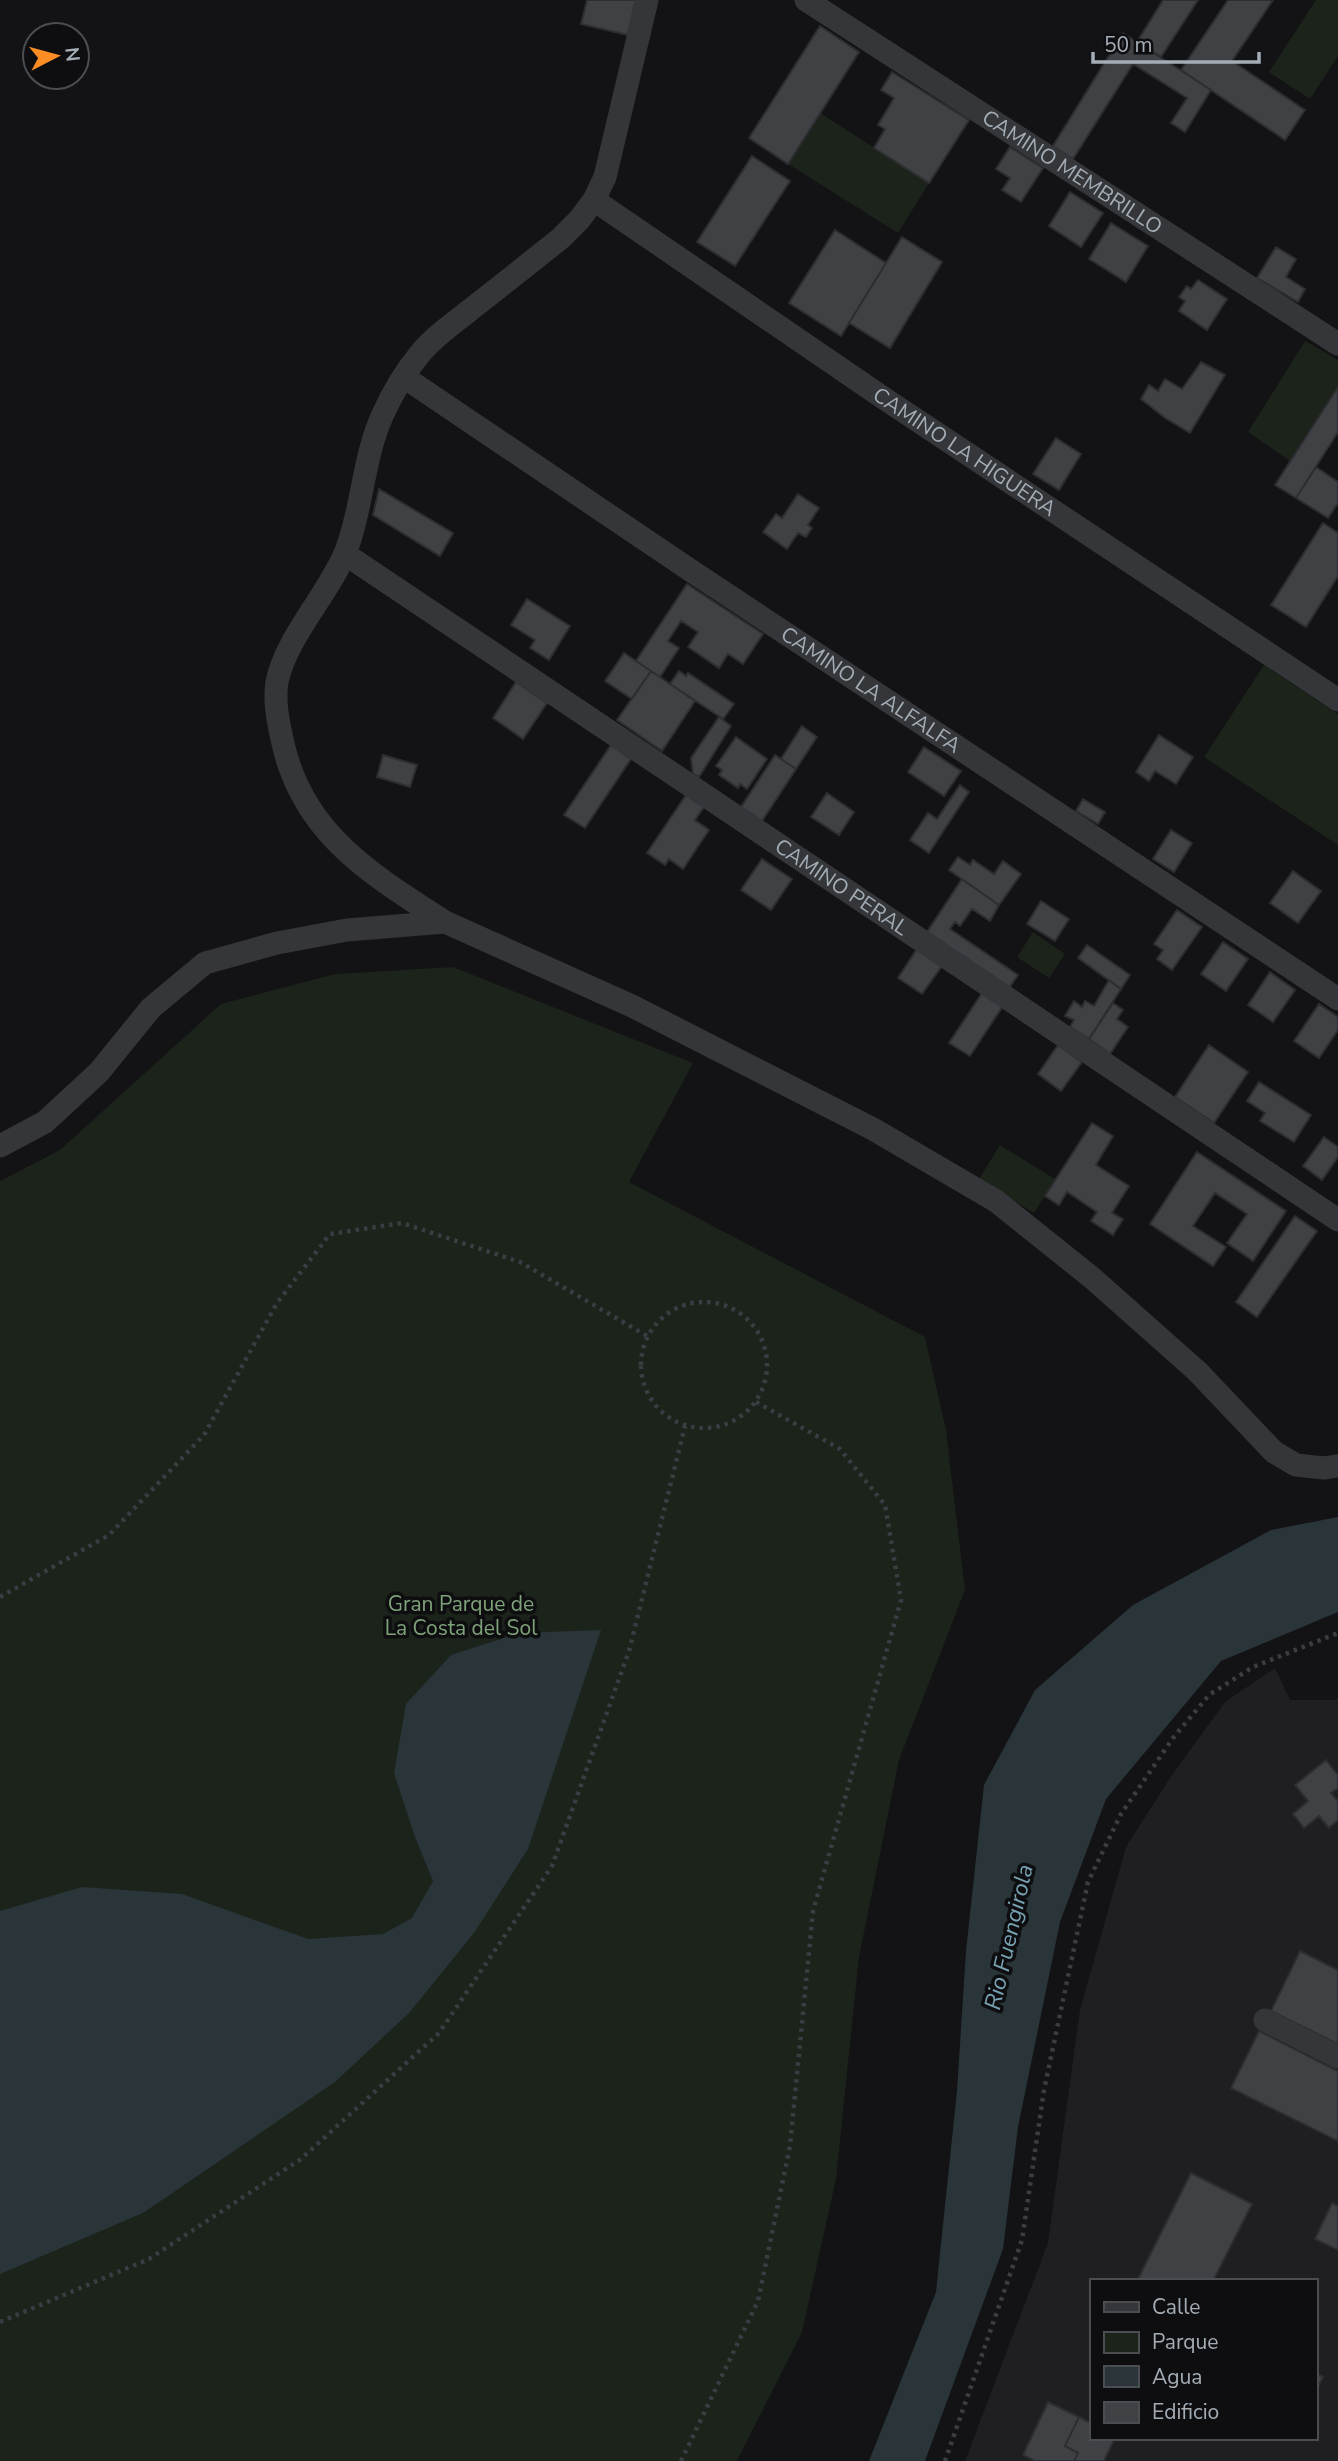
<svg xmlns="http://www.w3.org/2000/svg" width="1338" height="2461" viewBox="0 0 1338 2461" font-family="'Nunito Sans',sans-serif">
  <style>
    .built { fill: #1f1f22; fill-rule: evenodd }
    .green { fill: #1b231b }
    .water { fill: #293539 }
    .building { fill: #3f4145; stroke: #2d2e31; stroke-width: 2 }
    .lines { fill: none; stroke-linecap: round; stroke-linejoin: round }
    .path { stroke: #3a3d41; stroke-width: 4.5; stroke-dasharray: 3.5 5; stroke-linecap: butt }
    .street { stroke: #34363a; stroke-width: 23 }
    .labels { text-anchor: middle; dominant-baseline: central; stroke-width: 7; stroke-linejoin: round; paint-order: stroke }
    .street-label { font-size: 21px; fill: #a4adb6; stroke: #0e0e10 }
    .park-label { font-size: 21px; fill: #7ea279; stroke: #0e0e10 }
    .water-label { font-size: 23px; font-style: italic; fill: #78a2b3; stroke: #0e0e10 }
  </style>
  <rect width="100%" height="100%" fill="#131315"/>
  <path class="built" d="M1275,1668L1290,1700H1333L1338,1698V2461H965L1048,2243L1080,2010L1126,1847L1170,1778L1225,1702ZM1091,2281H1315V2438H1091Z"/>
  <path class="green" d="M1316,0H1338V56L1310,99L1269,72Z
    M820,113L929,183L898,233L788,164Z
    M1305,341L1338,360V387L1290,461L1248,432Z
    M1264,665L1338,714V845L1204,757Z
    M1033,932L1065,954L1049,978L1017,957Z
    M453,967L693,1063L629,1182L925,1337L946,1430L965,1590L899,1760L859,1957L836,2179L802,2332L737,2461H0V1181L60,1150L221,1004L335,974Z
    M1000,1145L1055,1179L1034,1213L979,1179Z"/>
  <path class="water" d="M1338,1517V1612L1221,1661L1106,1799L1060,1922L1018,2127L1003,2249L925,2461H869L936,2292L957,2091L966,1951L984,1785L1035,1690L1133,1605L1271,1530Z
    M601,1630L528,1849L474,1933L409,2013L335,2082L143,2213L0,2274V1911L82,1887L182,1894L308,1939L383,1934L412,1918L433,1881L415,1837L394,1773L406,1704L451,1655L519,1633Z"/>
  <path class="building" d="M587,0H636L628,35L581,24Z
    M1163,0H1198L1161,57L1137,42Z
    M1228,0H1273L1232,61L1305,110L1285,140L1181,70Z
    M820,26L859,52L788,164L749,138Z
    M1123,33L1211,90L1185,132L1171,123L1187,98L1133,64L1073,159L1053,146Z
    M892,72L969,120L929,183L874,148L885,129L878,125L894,98L881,90Z
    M1010,147L1043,168L1021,202L1002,190L1010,178L996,169Z
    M752,156L790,181L735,266L697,242Z
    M1070,192L1103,213L1081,247L1049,226Z
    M1111,223L1148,246L1126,282L1089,259Z
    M835,230L886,263L841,336L789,303Z
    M902,237L942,262L890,348L849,323Z
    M1276,247L1296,259L1286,277L1305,289L1298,302L1257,278Z
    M1198,280L1227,299L1207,330L1179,311L1185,301L1179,297L1187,286L1191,289Z
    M1201,362L1225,375L1190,433L1165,418L1141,399L1149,385L1158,391L1165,379L1182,389Z
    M1338,387V432L1296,498L1275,485Z
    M1056,438L1081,454L1059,490L1033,474Z
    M1316,467L1338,482V503L1328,518L1296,498Z
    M379,489L453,533L440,556L373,515Z
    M798,494L819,508L808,525L812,528L806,537L798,533L787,549L763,532L776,514L782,518Z
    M1323,523L1338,533V576L1306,627L1271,605Z
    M687,584L763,634L743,664L728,654L719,668L688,647L698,632L681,621L668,641L679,648L660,677L636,661Z
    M527,599L570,626L549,660L530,648L535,640L511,625Z
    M624,653L651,671L632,699L605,681Z
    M651,671L695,701L662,751L617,720Z
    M679,671L686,676L688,673L734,704L723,719L670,684Z
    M516,682L547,703L523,739L493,718Z
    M719,717L731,726L699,777L693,774L691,758Z
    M802,726L817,737L796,769L781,759Z
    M1159,735L1193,757L1176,784L1155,771L1149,781L1136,772Z
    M736,737L767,759L747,789L740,784L738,788L719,775L722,770L716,766Z
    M611,745L631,759L585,828L564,815Z
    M924,747L961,771L944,796L908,772Z
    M383,755L417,765L410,787L377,777Z
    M775,755L796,769L762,821L741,807Z
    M960,785L969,792L929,853L910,840L928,813L937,819Z
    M827,793L854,812L839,835L811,817Z
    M686,795L704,807L695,820L709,830L683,869L669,859L665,865L647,853Z
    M1083,799L1105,812L1098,824L1076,811Z
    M1171,830L1192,843L1174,872L1153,859Z
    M958,857L970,865L973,860L994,874L1003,861L1021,874L999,905L949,870Z
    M762,859L792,879L771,910L741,890Z
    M1293,871L1321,891L1298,923L1270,903Z
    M962,879L999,905L990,921L972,909L960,926L955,922L950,929L1018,975L1009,988L927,932Z
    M1041,901L1069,919L1055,941L1027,924Z
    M1177,910L1202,927L1172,970L1157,959L1163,950L1154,944Z
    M1223,942L1248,959L1226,991L1201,974Z
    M1087,945L1130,975L1121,989L1078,958Z
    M917,949L942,966L922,994L898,978Z
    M1270,972L1295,990L1273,1022L1248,1005Z
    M1109,980L1121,989L1089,1039L1070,1027L1074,1020L1065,1016L1074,1001L1082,1007L1085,1001L1094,1006Z
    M982,993L1003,1006L970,1056L949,1043Z
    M1113,1003L1123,1010L1117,1019L1128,1027L1110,1054L1089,1039Z
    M1319,1004L1338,1017V1030L1319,1058L1294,1041Z
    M1058,1045L1082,1062L1061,1091L1038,1074Z
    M1209,1045L1248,1072L1214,1123L1175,1097Z
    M1259,1082L1311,1115L1294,1142L1260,1121L1265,1113L1247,1101Z
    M1092,1123L1113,1136L1096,1165L1129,1186L1112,1213L1123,1219L1113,1235L1091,1221L1097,1212L1067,1192L1059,1205L1045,1196Z
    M1324,1137L1338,1147V1157L1322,1180L1303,1166Z
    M1197,1152L1286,1211L1253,1261L1227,1243L1247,1214L1215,1193L1193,1226L1226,1247L1213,1266L1150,1224Z
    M1295,1216L1317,1231L1257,1317L1236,1302Z
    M1326,1760L1338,1775V1788L1331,1793L1338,1801V1820L1329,1828L1319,1816L1304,1828L1293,1814L1308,1801L1295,1785Z
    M1300,1951L1338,1970V2044L1271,2011Z
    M1259,2031L1338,2071V2141L1231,2088Z
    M1191,2173L1252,2204L1213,2281H1137Z
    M1332,2203L1338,2206V2250L1315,2239Z
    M1315,2373L1323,2377L1315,2393Z
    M1048,2402L1079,2417L1065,2446L1078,2453L1074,2461H1035L1023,2455Z
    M1079,2417L1091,2423V2438H1115L1104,2461H1074L1078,2453L1065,2446Z"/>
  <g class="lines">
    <path class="path" d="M641 1365a63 63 0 1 1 126 0a63 63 0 1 1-126 0Z
      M0,1597L109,1535L204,1435L277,1303L330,1234L402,1223L520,1262L647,1336
      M0,2322L149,2259L301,2159L439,2033L552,1866L629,1651L685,1426
      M681,2461L758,2301L790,2146L813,1911L901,1600L885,1505L840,1449L756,1402
      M945,2461L1022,2240L1044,2090L1088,1882L1121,1814L1173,1738L1209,1695L1253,1667L1338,1633"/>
    <g class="street">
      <path id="s1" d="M806,0L1338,344"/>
      <path id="s2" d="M594,200L885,399L1338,700"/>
      <path id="s3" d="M404,377L693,572L1338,999"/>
      <path id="s4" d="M345,554L1338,1220"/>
      <path d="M445,922C371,874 301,833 282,739C278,721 274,701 277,682C285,639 330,592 346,551C363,507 363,457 383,414C392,394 405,372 419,355C433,337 453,324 470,310C501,286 531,262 561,238L579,220L594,200L605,177L647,0"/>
      <path d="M0,1146L45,1122L99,1072L151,1008L205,963L277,943L347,930L445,922L632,1006L873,1129L996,1201L1091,1277L1197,1371L1274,1452L1296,1465L1324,1468L1338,1466"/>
      <path d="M1265,2020L1338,2057"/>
    </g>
  </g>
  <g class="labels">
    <g class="street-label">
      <text stroke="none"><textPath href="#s1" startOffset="317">CAMINO MEMBRILLO</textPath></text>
      <text stroke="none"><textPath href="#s2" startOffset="448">CAMINO LA HIGUERA</textPath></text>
      <text stroke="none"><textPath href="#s3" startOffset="562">CAMINO LA ALFALFA</textPath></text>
      <text stroke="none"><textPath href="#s4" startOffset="598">CAMINO PERAL</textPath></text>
    </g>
    <g class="park-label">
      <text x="461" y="1604">Gran Parque de<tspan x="461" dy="24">La Costa del Sol</tspan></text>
    </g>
    <g class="water-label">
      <text transform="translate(1009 1937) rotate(-77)">Rio Fuengirola</text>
    </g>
  </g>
  <rect x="1090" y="2279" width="228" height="161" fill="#0e0e10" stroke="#4a4e52" stroke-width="2"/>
  <rect x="1104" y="2302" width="35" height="10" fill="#34363a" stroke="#4a4e52" stroke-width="2"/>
  <text x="1152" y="2314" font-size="21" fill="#a4adb6">Calle</text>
  <rect x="1104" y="2332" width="35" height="21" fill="#1b231b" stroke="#4a4e52" stroke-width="2"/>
  <text x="1152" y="2349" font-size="21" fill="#a4adb6">Parque</text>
  <rect x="1104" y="2366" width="35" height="21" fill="#293539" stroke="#4a4e52" stroke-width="2"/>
  <text x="1152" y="2384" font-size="21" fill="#a4adb6">Agua</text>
  <rect x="1104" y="2402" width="35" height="21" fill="#3f4145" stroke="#4a4e52" stroke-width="2"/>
  <text x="1152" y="2419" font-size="21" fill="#a4adb6">Edificio</text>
  <g transform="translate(56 56) rotate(84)"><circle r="33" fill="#0e0e10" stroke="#4a4e52" stroke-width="2"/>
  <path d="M0-5L12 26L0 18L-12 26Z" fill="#fc8d24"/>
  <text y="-10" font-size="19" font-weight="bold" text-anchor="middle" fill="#a4adb6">N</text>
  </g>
  <path d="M1093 52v10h166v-10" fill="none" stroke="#a4adb6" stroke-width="3.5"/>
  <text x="1104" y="52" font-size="21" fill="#a4adb6" stroke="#0e0e10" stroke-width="5" paint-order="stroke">50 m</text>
</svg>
